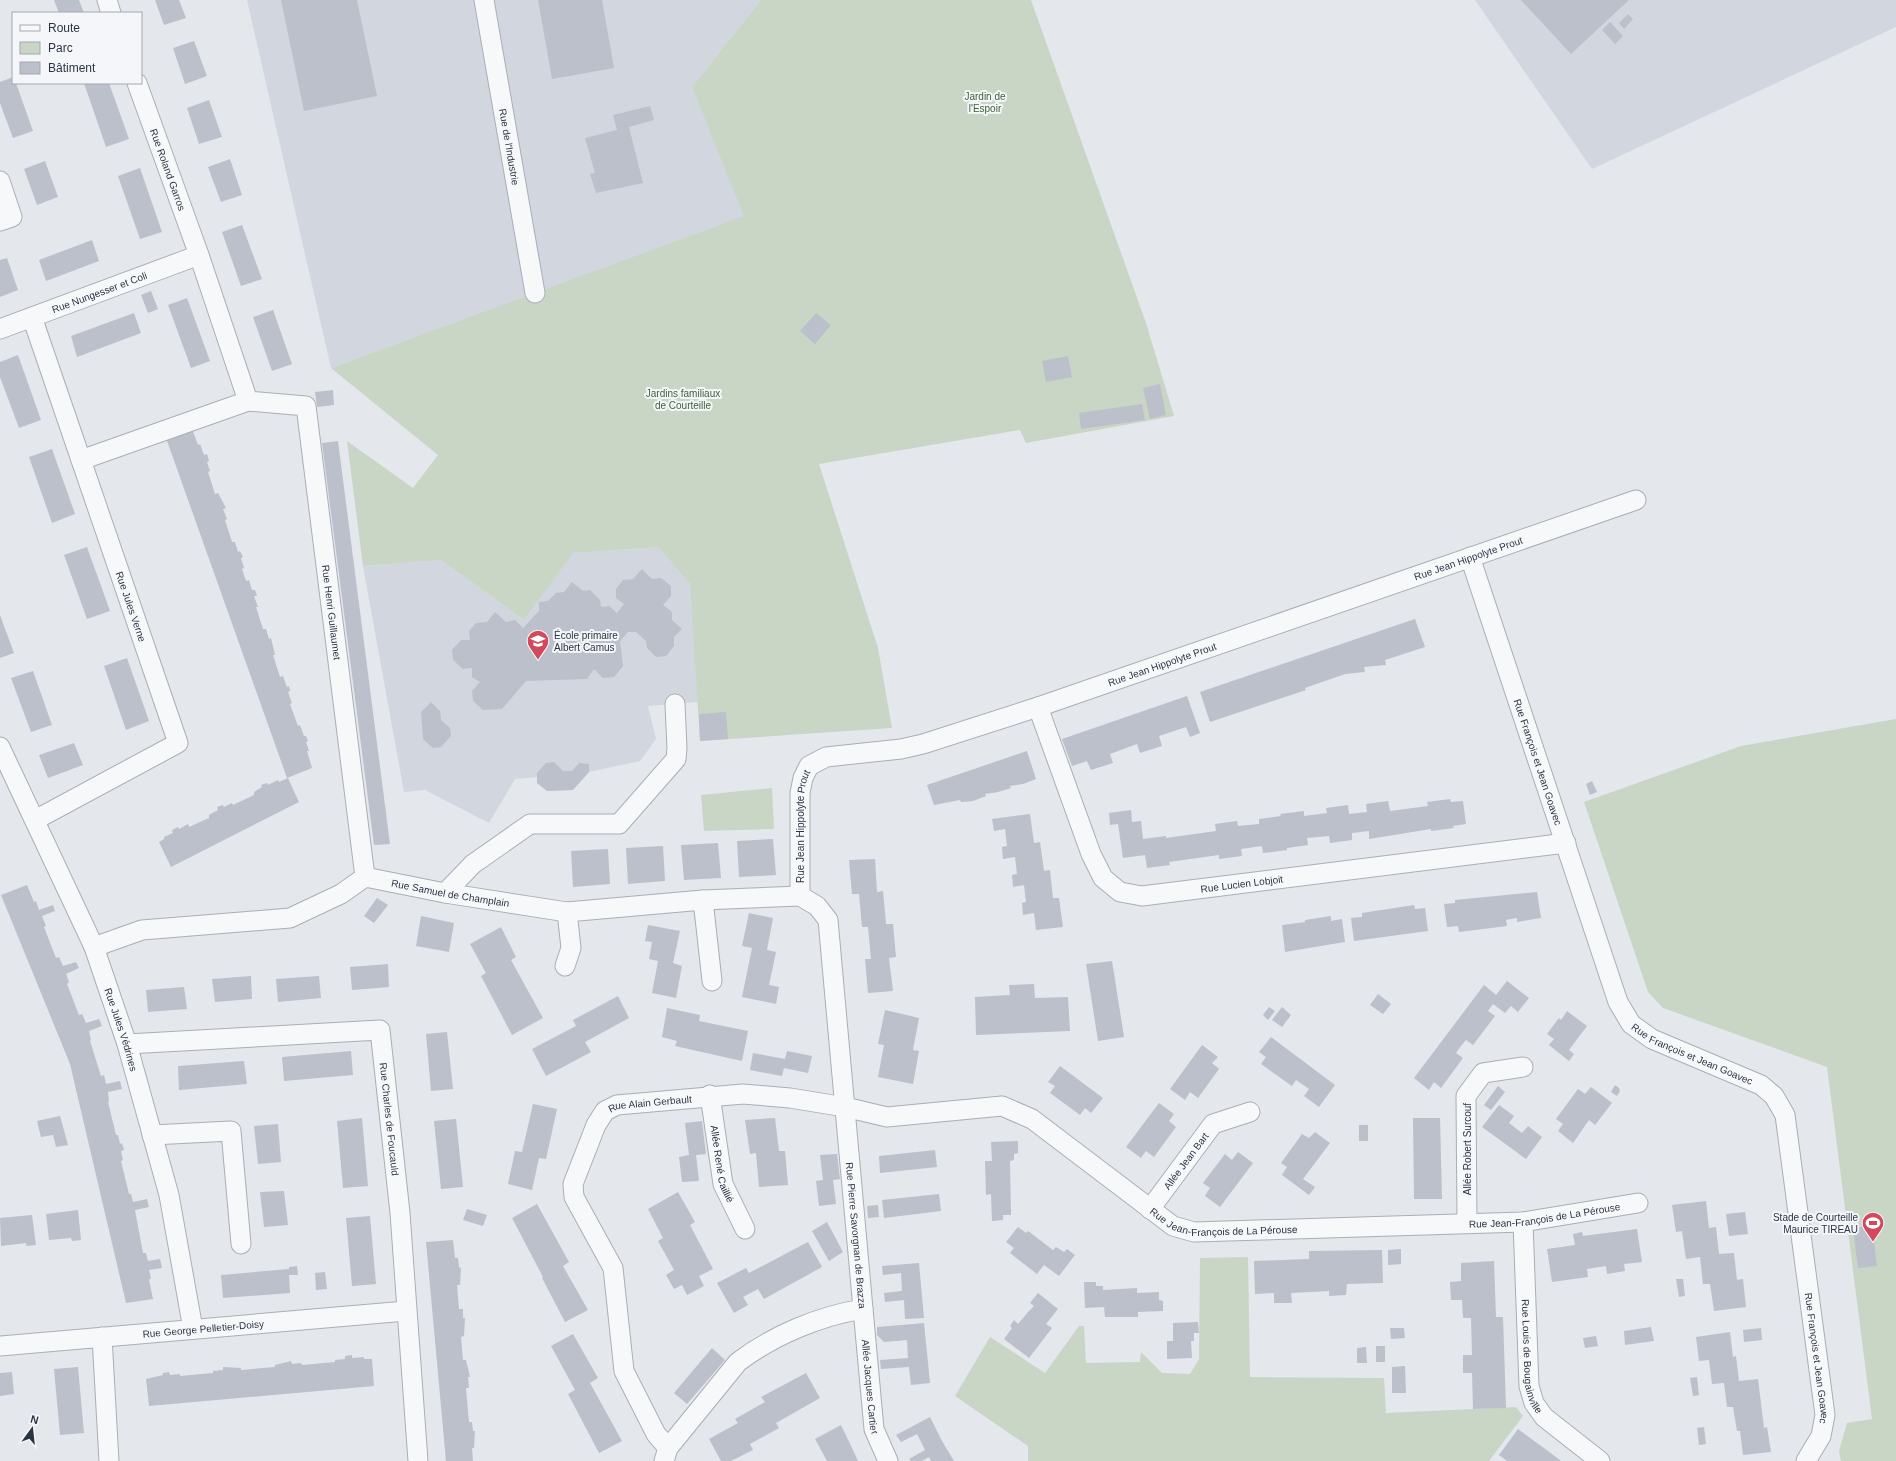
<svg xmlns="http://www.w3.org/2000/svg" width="1896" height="1461" viewBox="0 0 1896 1461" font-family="Helvetica,sans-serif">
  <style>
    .built { fill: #d2d6de }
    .green { fill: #c9d6c5 }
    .building { fill: #bbc0ca }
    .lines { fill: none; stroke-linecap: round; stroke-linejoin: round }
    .minor-casing { stroke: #a9aeb7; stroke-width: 21 }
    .minor { stroke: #f7f8fa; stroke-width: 19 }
    .labels { text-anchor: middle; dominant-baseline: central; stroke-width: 4; stroke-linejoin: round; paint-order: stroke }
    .park-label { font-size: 10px; fill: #3f6138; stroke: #f4f6f9 }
    .street-label { font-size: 10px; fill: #2b3445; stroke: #f4f6f9 }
    .poi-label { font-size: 10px; fill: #2b3445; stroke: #f4f6f9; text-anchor: start }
  </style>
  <rect width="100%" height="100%" fill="#e4e7ec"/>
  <path class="built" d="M247,0H761L692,87L745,216L331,368Z
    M1475,0H1896V27L1592,169Z
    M658,547L690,584L698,702L648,706L656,739L640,761L589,772L573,790L547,791L537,783V777L515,779L489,823L425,790L404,792L363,566L441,560L524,620L572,553Z"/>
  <path class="green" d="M761,0H1031L1146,323L1174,416L1026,443L1020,430L819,464L878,648L892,728L700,741L690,584L658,547L573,553L524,620L441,560L363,566L347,441L413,488L438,455L331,368L744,216L692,87Z
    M1896,719V1461H1841L1839,1451L1847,1423L1872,1419L1827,1067L1663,1008L1648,992L1584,802L1741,746Z
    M772,788L774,829L704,831L701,795Z
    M1248,1257L1250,1377L1384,1378L1386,1413L1516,1407L1523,1416L1489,1461H1028V1446L955,1396L990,1337L1045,1373L1079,1326H1084L1086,1363L1140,1362L1141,1352L1162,1373L1190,1374L1199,1359L1200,1258Z"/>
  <path class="building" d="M54,0H79L84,13H59Z
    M155,0H179L186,18L164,25Z
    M281,0H357L377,96L304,111Z
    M538,0H602L614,68L552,79Z
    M1521,0H1629L1571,54Z
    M1628,14L1633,19L1624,29L1619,23Z
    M1610,22L1623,36L1615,44L1602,30Z
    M194,41L207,76L185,84L173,48Z
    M13,77V83H16L33,131L13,138L0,103V82Z
    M84,83H109L129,139L106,147Z
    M209,100L222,137L199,144L187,108Z
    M650,106L654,120L629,127L643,183L596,193L590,174L595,173L585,138L617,130L613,115Z
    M230,159L242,195L221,202L208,167Z
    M45,161L58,197L37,205L24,169Z
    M140,168L162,232L140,239L118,176Z
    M242,225L262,279L241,286L222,232Z
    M92,240L99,261L46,281L39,260Z
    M7,258L18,290L0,297V260Z
    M151,291L158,309L148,313L141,295Z
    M187,298L210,361L191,368L168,305Z
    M273,310L292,364L272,371L253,317Z
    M134,313L141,333L77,357L71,336Z
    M816,313L831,325L815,344L800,331Z
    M18,355L41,420L19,428L0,377V362Z
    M1068,356L1072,377L1046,382L1042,361Z
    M1160,384L1166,415L1150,419L1143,388Z
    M333,390L334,405L317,407L315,392Z
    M1142,404L1145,420L1081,429L1079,413Z
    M192,429L198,445L200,444L204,455L207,454L209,461L207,462L210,471L208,472L215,494L218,493L226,508L223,509L227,519L225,520L232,542H235L238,552L240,551L243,557L241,558L244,568L242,569L246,581L249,580L252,590H255L257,596H254L258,607H256L263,629H266L269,639L271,638L275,655H273L280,677L283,676L287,687L289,686L290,691L288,692L292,703L290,704L298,726L300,725L304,736H306L308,741L306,742L309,751H307L312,768L287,778L166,438Z
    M338,441L390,844L374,845L322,443Z
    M52,449L75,514L52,523L29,457Z
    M87,547L110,611L87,619L64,555Z
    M642,569L652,579L661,578L671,586V596L663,605L672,612V620L682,629L674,637V646L666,656L656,657L647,648L646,641L636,632H628L620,641L623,666L614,677L603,678L594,669L587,679L526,681L502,709L483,710L473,701L472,691L480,682L472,677V668L463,669L453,660L452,650L461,640H470L469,631L476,623L487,622L495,612L506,622L515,620L523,628L539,611V602L548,601L556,593L564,592L572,582L583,591L590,590L600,600L601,607L609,606L617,613L624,604L616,598V589L623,580L633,579Z
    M0,615L14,653L0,658Z
    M1415,619L1425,647L1385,660L1386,665L1364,667L1365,672L1345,674L1305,688L1306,690L1210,722L1200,692Z
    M127,658L149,721L126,730L104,666Z
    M33,671L52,725L31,732L11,678Z
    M1187,696L1200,733L1190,737L1186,727L1159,736L1162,746L1140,753L1137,744L1110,754L1113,763L1091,770L1087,761L1072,766L1062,739Z
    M431,702L440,711L441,720L450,728L451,736L441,747L433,748L423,739L421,712Z
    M726,712L728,739L700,741L699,714Z
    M74,743L83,765L48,778L39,755Z
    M1027,751L1036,779L1023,784L1010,786L1011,788L998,792L985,794L986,796L973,801L961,802L960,800L934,805L927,785Z
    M554,762L563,771H572L579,763L589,764V772L573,790L547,791L537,783V773L546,763Z
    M288,778L299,802L171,867L159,842L164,839V837L173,833L172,830L178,827L179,829L188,824L189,827L209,818V815L218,810L217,807L223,805L224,807L232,803L233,805L254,795V792L262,787L261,785L267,783L268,785L278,780L279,782Z
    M1592,781L1597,792L1590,795L1586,784Z
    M1450,799L1451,802L1463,801L1466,824L1453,826L1454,828L1431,831V829L1369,839V831L1352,833V840L1330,843L1329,836L1307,838L1308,845L1287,848V850L1263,853L1262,846L1241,849L1242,856L1219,859V855L1169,862L1170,865L1147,868L1145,855L1123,858L1118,824L1110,825L1109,813L1131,810L1132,822L1141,821L1143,839L1166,836V838L1216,831L1215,824L1237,821L1238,826L1259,824V819L1281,816L1280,814L1304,811V816L1327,813L1326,808L1348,805L1349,814L1367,812L1366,804L1388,801L1390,811L1428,806L1427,802Z
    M1030,814L1034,843L1040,842L1044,871L1050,870L1053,898H1059L1063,927L1036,930L1034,913L1023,915L1022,903L1026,902L1024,885L1013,887L1012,875L1017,874L1015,857L1003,859L1002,847L1007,846L1005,829L994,831L992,819Z
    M773,839L776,875L739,877L737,841Z
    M718,843L721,878L684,880L681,845Z
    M663,846L665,881L628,884L626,848Z
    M608,849L610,884L573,887L571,851Z
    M875,859L877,892L883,891L886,924H893L896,957L889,958L893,991L868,993L865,959H871L868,927H862L859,894H852L849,860Z
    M27,885L34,902L36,901L39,910L53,905L55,911L42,916L46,926L44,927L56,958L59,957L63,966L76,962L79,968L66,974L69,982L67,984L79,1015L82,1014L86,1023L99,1019L102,1026L89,1031L91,1040L90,1041L101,1076L104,1075L106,1084L120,1081L122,1089L108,1092L109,1101L108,1102L116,1135H118L120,1144L122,1143L124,1150L121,1151L123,1160L121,1161L129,1194H131L133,1202L147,1199L149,1207L135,1210L143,1253H146L148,1261L160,1259L162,1268L149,1270L151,1278L149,1280L153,1299L126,1303L70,1064L1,895Z
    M1537,892L1541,918L1517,922V918L1506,920L1507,926L1459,932L1458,926L1447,927L1444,904L1455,903V900Z
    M377,898L388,905L374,923L364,916Z
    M1414,905L1415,909L1425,908L1428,931L1354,941L1351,918L1362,917V913Z
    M749,913L773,918L767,950L776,952L769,985L779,987L776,1004L742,997L752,948L742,946Z
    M421,916L454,923L449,952L416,946Z
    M1331,916V921L1342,919L1345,942L1285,952L1282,925L1305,922V920Z
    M648,925L680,931L673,963L682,966L676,998L652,993L658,961L649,959L652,942L645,941Z
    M501,927L516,957L511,960L543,1018L512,1035L481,976L486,973L470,944Z
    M1112,961L1124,1037L1098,1041L1086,964Z
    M388,964L389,987L352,990L350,967Z
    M251,976L252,999L215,1002L212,979Z
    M319,976L321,998L278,1002L276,979Z
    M1507,981L1529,998L1518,1012L1511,1006L1505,1013L1493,1004L1488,1011L1495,1016L1473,1045L1466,1040L1461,1046L1456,1053L1463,1058L1441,1088L1434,1082L1429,1090L1414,1078L1484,985L1496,995Z
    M1034,984L1035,998L1068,997L1070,1031L976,1035L975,997L1010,995L1009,985Z
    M184,987L187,1009L148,1012L146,990Z
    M1378,994L1391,1004L1383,1014L1370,1005Z
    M618,996L629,1018L585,1042L591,1052L546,1076L532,1049L576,1026L573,1020Z
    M1269,1007L1275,1011L1268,1020L1263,1015Z
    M1282,1007L1291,1015L1282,1027L1272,1020Z
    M667,1008L700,1015L699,1021L748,1031L742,1061L675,1046L677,1041L662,1037Z
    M885,1010L919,1018L913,1050L919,1051L913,1084L878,1077L884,1045L878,1044Z
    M1567,1011L1587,1026L1569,1050L1574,1054L1569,1061L1549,1045L1554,1039L1547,1034L1559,1018L1561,1020Z
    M447,1032L453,1089L431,1091L426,1034Z
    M1271,1037L1335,1085L1319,1107L1304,1096L1309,1089L1302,1084L1296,1080L1292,1086L1261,1064L1266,1057L1259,1052Z
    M1202,1045L1218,1057L1212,1063L1219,1069L1198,1098L1190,1092L1185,1100L1170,1089Z
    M351,1051L353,1075L284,1081L282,1057Z
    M787,1051L812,1056L808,1073L784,1068L782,1076L750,1070L753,1053L785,1059Z
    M244,1061L247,1084L179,1090L178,1066Z
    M1060,1066L1103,1098L1091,1113L1085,1108L1080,1115L1050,1093L1055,1086L1048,1082Z
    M1615,1085L1619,1088L1620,1091L1617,1096L1611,1092Z
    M1498,1086L1505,1092L1491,1110L1484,1105Z
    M1591,1087L1612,1103L1595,1125L1589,1120L1573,1143L1558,1131L1563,1124L1556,1119L1578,1089L1585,1094Z
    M1159,1103L1174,1114L1169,1121L1176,1127L1154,1157L1146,1151L1141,1158L1126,1147Z
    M533,1104L557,1109L546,1159L539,1158L532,1190L508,1184L515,1151L522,1152Z
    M1499,1105L1514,1116L1509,1123L1522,1133L1528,1126L1542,1137L1526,1159L1482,1127Z
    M60,1116L68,1145L56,1147L53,1135L41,1137L37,1121Z
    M362,1118L368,1186L343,1188L337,1121Z
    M775,1118L779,1151H785L788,1185L759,1187L756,1153L750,1154L745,1120Z
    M1413,1118H1440L1442,1199H1414Z
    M456,1119L463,1187L441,1189L434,1121Z
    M702,1121L706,1154L696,1155L699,1181L682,1182L679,1157L689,1155L685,1123Z
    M278,1124L281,1162L258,1164L254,1126Z
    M1359,1125H1368V1141H1359Z
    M1315,1132L1330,1143L1303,1179L1315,1187L1309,1195L1282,1175L1287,1167L1281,1163L1302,1134L1309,1138Z
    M1018,1141V1153L1014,1154V1160L1010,1161L1011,1215H1003V1220L992,1221L991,1194L986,1195L985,1161H992L991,1142Z
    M935,1150L937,1167L880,1173L879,1156Z
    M1238,1152L1253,1163L1220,1207L1205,1196L1210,1188L1203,1183L1225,1154L1232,1160Z
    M837,1154L840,1179L833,1180L836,1204L819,1206L816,1181L823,1180L820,1155Z
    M284,1191L288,1225L264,1227L260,1192Z
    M678,1192L695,1222L690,1225L713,1269L699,1276L704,1286L687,1295L682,1285L674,1289L666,1275L674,1270L658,1241L663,1238L648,1209Z
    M939,1194L941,1211L884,1218L882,1200Z
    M1706,1201L1709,1228L1716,1227L1719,1254L1734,1253L1737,1280L1743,1279L1746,1307L1714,1311L1710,1284H1703L1700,1257L1686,1259L1682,1231L1676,1232L1672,1205Z
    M537,1204L569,1262L563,1266L588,1310L565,1322L542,1278L543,1277L512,1218Z
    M878,1205L879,1217L868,1218L867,1206Z
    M467,1209L487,1215L483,1226L463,1220Z
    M78,1210L81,1240L72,1241L71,1238L49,1240L46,1214Z
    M1745,1212L1748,1234L1729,1236L1726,1214Z
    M32,1215L36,1245L26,1246V1243L1,1246L0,1218Z
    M370,1216L376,1284L352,1286L346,1218Z
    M827,1222L843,1252L829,1261L812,1231Z
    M1872,1225L1877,1266L1858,1268L1853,1228Z
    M1018,1227L1026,1233L1028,1231L1053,1250L1056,1247L1064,1252L1067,1249L1075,1255L1059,1276L1044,1265L1037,1274L1010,1253L1014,1248L1006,1242Z
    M1637,1229L1642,1262L1624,1264L1625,1271L1607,1274L1606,1266L1587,1269L1588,1277L1552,1282L1547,1249L1575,1245L1573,1234L1582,1232L1583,1236Z
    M453,1240L455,1258H458L459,1267L461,1268L460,1285H457L459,1309H463V1318H465L464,1336L461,1337L463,1360H466L470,1377H468L469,1388H466L469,1422H472L473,1431H475L474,1448H472L473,1461H446L426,1242Z
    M808,1242L822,1267L764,1299L758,1289L743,1297L748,1305L734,1313L717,1283L746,1268L749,1273Z
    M1401,1249V1264L1388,1265V1250Z
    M1382,1250L1383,1283L1347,1284L1346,1295L1329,1296V1291L1291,1293L1292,1303H1274V1293L1255,1294L1254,1261L1309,1259V1251Z
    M1494,1261L1496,1317H1503L1506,1408L1473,1409L1472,1373H1463V1355H1472L1471,1318H1463L1462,1300H1451L1450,1282L1461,1281V1263Z
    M919,1263L924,1318L905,1319L904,1300L885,1302L884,1293L902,1291L901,1273L883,1275L882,1266Z
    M297,1266L298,1275H289L290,1293L223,1298L221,1275L289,1269V1267Z
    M325,1272L327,1289L316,1290L315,1273Z
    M1676,1279H1683L1685,1296L1679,1297Z
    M1084,1282H1096V1286H1103V1290L1137,1288V1293L1159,1292V1300L1163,1301V1311L1138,1312V1317H1105L1104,1307L1085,1308Z
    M1038,1293L1058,1309L1046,1324L1052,1328L1029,1358L1004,1339L1012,1328L1010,1326L1014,1320L1018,1324L1029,1311L1034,1306L1030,1303Z
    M1198,1322L1199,1333H1194V1341H1191L1192,1358L1167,1359V1341H1173V1323Z
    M924,1323L930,1383L911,1385L909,1367L881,1369L880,1360L908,1358L907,1340L884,1342L877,1335V1327Z
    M1651,1327L1654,1341L1625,1345L1624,1331Z
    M1390,1328H1404L1405,1338L1391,1339Z
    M1761,1328L1762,1340L1744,1342L1743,1330Z
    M1730,1332L1733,1357L1736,1356L1739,1381L1758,1379L1764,1428L1767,1427L1771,1452L1743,1455L1740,1431H1737L1733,1407H1727L1724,1383L1712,1384L1709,1360L1699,1361L1696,1337Z
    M573,1334L598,1378L590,1383L622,1441L599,1453L568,1394L575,1390L551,1346Z
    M1596,1336L1598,1346L1585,1348L1583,1338Z
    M1376,1346H1385V1362H1376Z
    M1366,1347L1367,1363H1357V1348Z
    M712,1348L725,1360L687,1404L674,1393Z
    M352,1355V1358L364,1357V1359H372L374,1386L149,1406L146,1379L163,1375V1373L169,1372L170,1375L180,1374V1376L213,1373V1371L223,1370V1367L241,1368V1370L275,1367V1365L291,1361L292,1364L301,1363L302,1365L335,1362V1360L345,1359V1356Z
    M1405,1366L1406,1393H1392V1367Z
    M78,1367L84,1433L60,1435L54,1369Z
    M12,1372L14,1394L0,1396V1373Z
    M806,1373L820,1398L776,1423L779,1428L750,1444L753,1450L731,1461H721L709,1439L738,1423L735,1419L765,1402L761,1397Z
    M1697,1377L1699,1395L1693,1396L1690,1378Z
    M930,1417L942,1441L954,1461H931L929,1457L922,1461H911L909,1459L925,1450L917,1434L901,1442L896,1435Z
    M841,1425L853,1450L858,1461H827L815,1439Z
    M1704,1427L1706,1444L1699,1445L1697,1428Z
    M1518,1429L1548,1451L1561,1461H1507L1499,1455Z"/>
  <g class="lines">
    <g class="minor-casing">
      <g id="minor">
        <path d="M107,0L111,13"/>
        <path id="s1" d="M484,0L535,293"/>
        <path id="s2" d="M137,83L199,255L248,401L306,406L365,877"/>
        <path d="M0,181L12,217L0,221"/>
        <path id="s3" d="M32,317L178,743L35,820"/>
        <path id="s4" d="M0,329L199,255"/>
        <path d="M81,460L248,401"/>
        <path id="s5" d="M1470,557L1618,1002L1631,1024L1652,1039L1761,1085L1774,1096L1785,1115L1825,1415L1821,1436L1806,1461"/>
        <path id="s6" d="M1038,707L1091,854L1103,878L1120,892L1142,896L1566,843"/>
        <path id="s7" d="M0,747L94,947L127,1044L169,1195L193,1329"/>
        <path d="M445,893L473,864L530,824H619L676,759L677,748L675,704"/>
        <path id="s8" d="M800,896V793L803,778L809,766L826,757L901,749L923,744L1038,707L1636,500"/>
        <path d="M703,900L712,981"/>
        <path id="s9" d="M94,947L142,930L290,918L341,894L365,877L445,893L567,912L703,900L800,896L817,906L828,920L863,1309C819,1316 774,1335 738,1362L668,1448L664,1461"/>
        <path d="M565,966L571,948L567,912"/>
        <path id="s10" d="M127,1044L380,1030L400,1213L418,1461"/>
        <path id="s11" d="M710,1095L723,1184L745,1229"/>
        <path d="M152,1135L231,1131L241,1244"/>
        <path id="s12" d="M1150,1209L1213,1124L1250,1112"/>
        <path id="s13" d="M1523,1222L1529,1386L1534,1403L1544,1417L1600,1461"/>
        <path d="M1467,1223L1466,1096L1483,1073L1523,1067"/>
        <path id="s14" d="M863,1309L874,1429L888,1461"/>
        <path d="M102,1337L109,1461"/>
        <path id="s15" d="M0,1346L406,1311"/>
        <path id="s16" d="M668,1448L656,1434L624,1371L613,1268L574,1197L573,1184L596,1125L605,1111L617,1105L743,1094L790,1098L845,1107L887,1117L1002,1106L1032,1119L1173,1226L1194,1232L1523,1222L1638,1203"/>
      </g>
    </g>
    <use href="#minor" class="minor"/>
  </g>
  <defs>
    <g id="school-pin" transform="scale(1.15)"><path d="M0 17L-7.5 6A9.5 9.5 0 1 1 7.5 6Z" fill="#d1495b" stroke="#f4f6f9"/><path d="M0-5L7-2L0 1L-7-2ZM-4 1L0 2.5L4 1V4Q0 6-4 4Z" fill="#fff"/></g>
    <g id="stadium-pin" transform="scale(1.15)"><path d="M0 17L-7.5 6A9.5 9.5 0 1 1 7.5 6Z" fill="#d1495b" stroke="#f4f6f9"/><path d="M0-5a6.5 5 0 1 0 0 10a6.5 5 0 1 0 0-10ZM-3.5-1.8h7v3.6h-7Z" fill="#fff"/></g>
  </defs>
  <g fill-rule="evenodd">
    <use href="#school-pin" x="538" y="641"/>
    <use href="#stadium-pin" x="1873" y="1223"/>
  </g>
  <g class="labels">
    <g class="park-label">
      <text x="985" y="96">Jardin de<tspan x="985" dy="12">l'Espoir</tspan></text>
      <text x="683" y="393">Jardins familiaux<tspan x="683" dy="12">de Courteille</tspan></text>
    </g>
    <g class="street-label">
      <text stroke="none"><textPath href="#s1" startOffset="149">Rue de l'Industrie</textPath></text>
      <text stroke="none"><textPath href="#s2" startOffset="92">Rue Roland Garros</textPath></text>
      <text stroke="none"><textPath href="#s4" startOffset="106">Rue Nungesser et Coli</textPath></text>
      <text stroke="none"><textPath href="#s8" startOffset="825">Rue Jean Hippolyte Prout</textPath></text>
      <text stroke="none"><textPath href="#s3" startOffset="306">Rue Jules Verne</textPath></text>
      <text stroke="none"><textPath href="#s2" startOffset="603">Rue Henri Guillaumet</textPath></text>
      <text stroke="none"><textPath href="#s8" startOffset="501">Rue Jean Hippolyte Prout</textPath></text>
      <text stroke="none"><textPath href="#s5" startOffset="216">Rue François et Jean Goavec</textPath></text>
      <text stroke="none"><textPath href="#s8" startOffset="70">Rue Jean Hippolyte Prout</textPath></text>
      <text stroke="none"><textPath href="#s6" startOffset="328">Rue Lucien Lobjoit</textPath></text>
      <text stroke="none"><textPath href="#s9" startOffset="372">Rue Samuel de Champlain</textPath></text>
      <text stroke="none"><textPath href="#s7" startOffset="308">Rue Jules Védrines</textPath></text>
      <text stroke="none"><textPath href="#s5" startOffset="563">Rue François et Jean Goavec</textPath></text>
      <text stroke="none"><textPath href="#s16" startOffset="413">Rue Alain Gerbault</textPath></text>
      <text stroke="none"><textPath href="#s10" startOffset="343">Rue Charles de Foucauld</textPath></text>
      <text transform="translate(1467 1149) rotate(-90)">Allée Robert Surcouf</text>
      <text stroke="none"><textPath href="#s12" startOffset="60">Allée Jean Bart</textPath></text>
      <text stroke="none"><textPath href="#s11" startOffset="70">Allée René Caillié</textPath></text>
      <text stroke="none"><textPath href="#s16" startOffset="1351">Rue Jean-François de La Pérouse</textPath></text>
      <text stroke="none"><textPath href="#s16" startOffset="1027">Rue Jean-François de La Pérouse</textPath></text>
      <text stroke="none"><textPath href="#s9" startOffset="1078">Rue Pierre Savorgnan de Brazza</textPath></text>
      <text stroke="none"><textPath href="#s15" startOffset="204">Rue George Pelletier-Doisy</textPath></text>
      <text stroke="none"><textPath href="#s13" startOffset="135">Rue Louis de Bougainville</textPath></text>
      <text stroke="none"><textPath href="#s5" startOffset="923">Rue François et Jean Goavec</textPath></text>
      <text stroke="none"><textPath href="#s14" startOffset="78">Allée Jacques Cartier</textPath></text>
    </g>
    <g class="poi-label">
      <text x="554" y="635">École primaire<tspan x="554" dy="12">Albert Camus</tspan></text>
      <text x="1858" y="1217" text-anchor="end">Stade de Courteille<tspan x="1858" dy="12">Maurice TIREAU</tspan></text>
    </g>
  </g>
  <rect x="12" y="12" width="130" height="72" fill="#f4f6f9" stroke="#a4a8b1"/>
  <rect x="20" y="25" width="20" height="6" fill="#f7f8fa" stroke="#a4a8b1"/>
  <text x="48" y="32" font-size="12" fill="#2b3445">Route</text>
  <rect x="20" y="42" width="20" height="12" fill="#c9d6c5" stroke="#a4a8b1"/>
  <text x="48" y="52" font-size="12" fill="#2b3445">Parc</text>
  <rect x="20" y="62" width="20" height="12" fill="#bbc0ca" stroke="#a4a8b1"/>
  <text x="48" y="72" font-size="12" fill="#2b3445">Bâtiment</text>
  <g transform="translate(32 1429) rotate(15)" stroke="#f4f6f9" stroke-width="3" paint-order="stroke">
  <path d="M0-3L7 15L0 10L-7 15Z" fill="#2b3445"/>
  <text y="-6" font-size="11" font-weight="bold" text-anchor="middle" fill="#2b3445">N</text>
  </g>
</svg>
